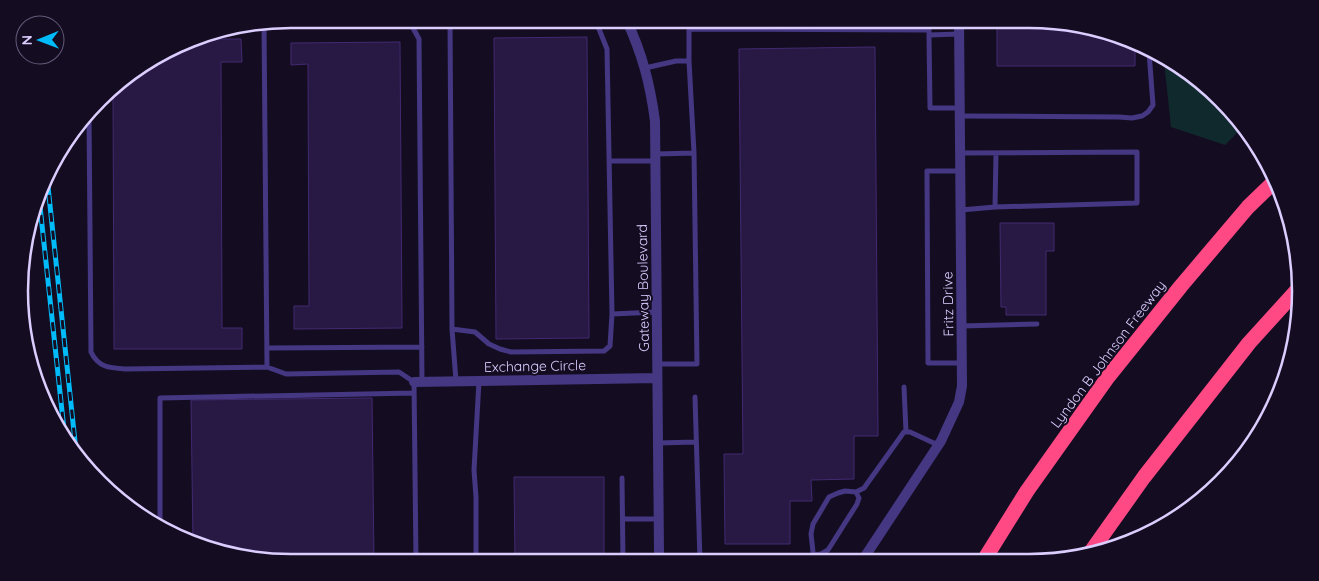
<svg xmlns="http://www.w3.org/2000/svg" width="1319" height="581" viewBox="0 0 1319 581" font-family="Quicksand,sans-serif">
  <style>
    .green { fill: #10292c }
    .building { fill: #281844; stroke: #422a70 }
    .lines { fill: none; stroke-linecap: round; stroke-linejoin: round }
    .lane { stroke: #453782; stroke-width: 5 }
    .street { stroke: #453782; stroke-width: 10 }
    .highway { stroke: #ff4985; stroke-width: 15 }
    .rail-casing { stroke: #00bbf9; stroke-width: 5 }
    .rail { stroke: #140d22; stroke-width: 3; stroke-dasharray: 9; stroke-linecap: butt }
    .labels { text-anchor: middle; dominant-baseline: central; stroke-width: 4; stroke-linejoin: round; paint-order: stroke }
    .street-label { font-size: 14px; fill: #dbceff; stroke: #140d22 }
    .rim { fill: none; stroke: #dbceff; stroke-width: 2.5 }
  </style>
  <rect width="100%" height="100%" fill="#140d22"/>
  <path class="green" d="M1164,61L1208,86L1241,129L1225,145L1171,127Z"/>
  <path class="building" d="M997,19H1029L1116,33L1135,44V66H997Z
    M587,37L589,338L496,339L494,38Z
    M193,39H241L242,62H221L222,328H242V349H114L113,85Z
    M400,42L402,328L294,329V306H309L308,64L291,65V43Z
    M875,47L878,436H854V479L811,480L812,501H790V544H725L724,454H743L739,49Z
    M1000,223H1054V251H1046V315H1006V307H1001Z
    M372,398L374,562H290L203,548L193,542L191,400Z
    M514,477H604V561L515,562Z"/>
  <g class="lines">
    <path class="lane" d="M450,19L452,329L456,381
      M595,19L607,49L612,314L657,312
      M258,24L405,23L413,28L419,39L422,382
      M264,24L267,367L286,374L399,372L414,382L416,562
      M959,34L929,35L930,108H959
      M689,61V29L929,30V35
      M645,68L676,61H689L694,153
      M89,114L91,352C98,367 109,368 125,369L267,367
      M960,116L1119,117L1132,118L1142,116L1148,112L1153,105L1149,52
      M960,153L1137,152V203L995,207L961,210
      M656,154L694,153L697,364H658
      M609,161H655
      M960,171H927L928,363H962
      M995,207L996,153
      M962,326L1037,324
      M452,329L475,332L489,344L500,349L511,352L604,351L610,346L612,314
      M267,348L422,347
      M904,387L906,432
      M695,397L700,561
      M658,443L696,442
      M622,478L623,561
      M623,519H659
      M160,523V398L414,393
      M813,555L821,554L828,550L857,504L859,498L856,492
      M814,561L811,534L813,524L829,497L838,493L845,491L856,492L864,488L904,432H910L938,445
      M476,562V497L474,470L479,381"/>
    <path class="street" d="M626,19C642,53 650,83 655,121L659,551L660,561
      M414,382L657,378
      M862,561L941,441L959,402L962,386L959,19"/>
    <path class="highway" d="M1090,553L1144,477L1249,343L1298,289
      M984,560L1027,491L1108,377L1181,286L1248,207L1275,181"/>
    <g class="rail-casing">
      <path id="rail" d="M47,177L76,451
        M39,197L65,439
        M35,367L48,399L49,408"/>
    </g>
    <use href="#rail" class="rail"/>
  </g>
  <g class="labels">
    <g class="street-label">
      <text transform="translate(643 288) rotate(-91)">Gateway Boulevard</text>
      <text transform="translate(948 304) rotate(-91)">Fritz Drive</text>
      <text transform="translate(1108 354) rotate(-53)">Lyndon B Johnson Freeway</text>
      <text transform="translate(535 366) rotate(-1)">Exchange Circle</text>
    </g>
  </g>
  <path d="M0 0H1319V581H0ZM291 28H1029A263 263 0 0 1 1292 291V291A263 263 0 0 1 1029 554H291A263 263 0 0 1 28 291V291A263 263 0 0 1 291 28Z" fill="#140d22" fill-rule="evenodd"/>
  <path class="rim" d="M291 28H1029A263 263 0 0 1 1292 291V291A263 263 0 0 1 1029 554H291A263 263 0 0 1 28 291V291A263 263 0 0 1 291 28Z"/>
  <g transform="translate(40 40) rotate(269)"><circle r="24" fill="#140d22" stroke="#645a7a"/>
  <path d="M0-4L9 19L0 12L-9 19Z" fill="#00bbf9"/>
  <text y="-8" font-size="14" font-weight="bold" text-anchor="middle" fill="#dbceff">N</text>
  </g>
</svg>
